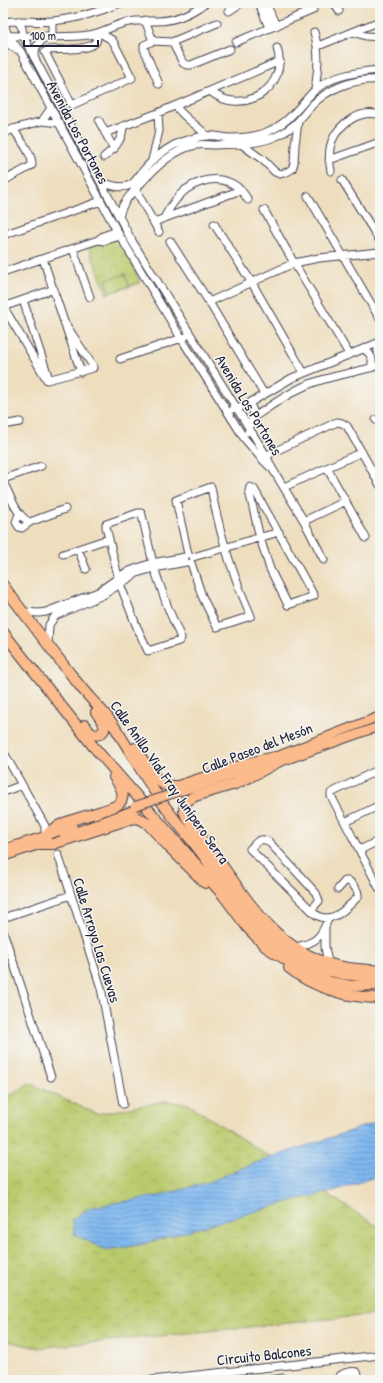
<svg xmlns="http://www.w3.org/2000/svg" width="383" height="1383" viewBox="0 0 383 1383" font-family="'Patrick Hand',sans-serif">
  <style>
    .park { fill: url(#park-crowns); stroke: #6e7654 }
    .pitch { fill: #b9ca6c; stroke: #6e7654 }
    .water { fill: url(#water-rules); stroke: #506d95 }
    .lines { fill: none; stroke-linecap: round; stroke-linejoin: round }
    .minor-casing { stroke: #413e4f; stroke-width: 9 }
    .major-casing { stroke: #413e4f; stroke-width: 10 }
    .highway-casing { stroke: #413e4f; stroke-width: 12 }
    .minor { stroke: #fff; stroke-width: 7 }
    .major { stroke: #fbbb8c; stroke-width: 8 }
    .highway { stroke: #fbbb8c; stroke-width: 10 }
    .major-bridge-casing { stroke: #413e4f; stroke-width: 10; stroke-linecap: butt }
    .major-bridge { stroke: #fbbb8c; stroke-width: 8 }
    .labels { text-anchor: middle; dominant-baseline: central; stroke-width: 3; stroke-linejoin: round; paint-order: stroke }
    .street-label { font-size: 15px; fill: #22223b; stroke: #f6f6f2 }
  </style>
  <defs>
    <pattern id="park-crowns" width="20" height="18" patternUnits="userSpaceOnUse"><rect width="20" height="18" fill="#b9ca6c"/><path d="M2 6a3 3 0 1 1 6 0M12 15a3 3 0 1 1 6 0" fill="none" stroke="#9fad5e"/></pattern>
    <pattern id="water-rules" width="6" height="5" patternUnits="userSpaceOnUse"><rect width="6" height="5" fill="#7fb8ef"/><path d="M0 2.5h6" fill="none" stroke="#6895c3"/></pattern>
  </defs>
  <rect width="100%" height="100%" fill="#f6f6f2"/>
  <filter id="ink" filterUnits="userSpaceOnUse"><feTurbulence type="fractalNoise" baseFrequency=".025" numOctaves="2"/><feDisplacementMap in="SourceGraphic" scale="8" xChannelSelector="R" yChannelSelector="G"/><feConvolveMatrix kernelMatrix="1 2 1 2 8 2 1 2 1" color-interpolation-filters="sRGB"/></filter>
  <filter id="wash" filterUnits="userSpaceOnUse"><feTurbulence type="fractalNoise" baseFrequency=".012" numOctaves="4" result="noise"/><feDisplacementMap in="SourceGraphic" scale="16" xChannelSelector="R" yChannelSelector="G"/><feGaussianBlur stdDeviation="0.9" result="paint"/><feColorMatrix in="noise" values="0 0 0 0 0 0 0 0 0 0 0 0 0 0 0 0 0 1.4 0 .05"/><feComposite in="paint" operator="in"/></filter>
  <g filter="url(#wash)">
    <rect width="100%" height="100%" fill="#eedebe"/>
    <path class="park" d="M121,236L140,283L107,294L88,246Z
      M29,1083L97,1114L166,1101L188,1104L380,1228V1314L38,1348L3,1340V1098L15,1093Z"/>
    <path class="pitch" d="M125,274L129,286L110,293L106,280Z"/>
    <path class="water" d="M380,1121V1175L334,1191L291,1201L139,1245L105,1250L74,1234L73,1219L91,1207L158,1196L209,1182L252,1164Z"/>
  </g>
  <g filter="url(#ink)">
    <g class="lines">
      <g class="minor-casing">
        <path id="minor" d="M259,3L269,28
          M266,3L276,26
          M334,3L339,11
          M229,11L241,3
          M3,17C6,22 4,27 7,33C11,40 16,46 21,52L117,231L181,338L244,438L261,458L270,467
          M145,20L153,41
          M18,21L22,28L23,36L34,57L132,241L266,455L272,468L304,521L324,560
          M3,22C20,19 37,23 53,21C76,19 99,12 120,3
          M314,32C320,53 318,70 315,90
          M353,32L366,36L380,37
          M98,33L96,42C89,51 59,49 48,50L45,52L72,105L132,78L114,43L112,40L100,33
          M3,36C32,35 60,39 89,35C103,33 115,24 129,22C139,20 148,21 157,21C175,21 190,14 205,3
          M52,37V22
          M3,41L16,49
          M172,42L183,63L187,65H191L230,49
          M236,42L313,10
          M318,46L380,21
          M34,57L36,47L46,36
          M159,84L144,49V45L153,41L172,42L217,23
          M210,91C242,118 290,88 277,48
          M176,106C183,118 198,125 207,136
          M42,121L51,108
          M99,121L114,149
          M105,133L158,113L280,61
          M3,134L13,129L42,121L60,123
          M241,144L263,160L275,172L280,174L287,172L292,169L294,163L295,145L298,122
          M104,157C114,149 123,140 123,126
          M152,160L159,131L158,113
          M329,160L380,142
          M331,171C329,161 328,151 332,141C339,123 361,109 380,115
          M342,180L380,241
          M100,181C108,185 123,190 132,184C135,181 139,176 142,172C151,161 161,152 174,145C184,141 196,137 206,136C213,135 221,137 228,138C241,138 257,137 269,131C290,122 299,106 314,91C331,75 358,72 380,70
          M3,182C13,174 23,172 32,165C33,155 19,137 13,129
          M134,187L159,232
          M308,196L380,319
          M264,210L294,263L349,354
          M119,217C122,201 132,194 142,182C156,167 174,149 196,145C202,144 209,145 215,145C236,144 257,145 277,136C294,128 300,119 311,106C328,88 355,78 380,80
          M164,218C167,213 170,207 174,202C187,183 215,172 236,186C241,189 245,195 248,200
          M154,222L241,190
          M214,224L252,283L304,373
          M3,235L101,201
          M98,240L103,236L117,231
          M170,241L209,302L264,394
          M73,249L90,297
          M43,259L81,372
          M3,272L98,240L104,241L120,236
          M23,300L49,379
          M209,302L294,263L319,258L380,252
          M3,306L47,380L93,368V366L64,322
          M3,307L54,289
          M380,343C377,349 377,352 380,358
          M364,349C371,354 374,359 371,368
          M120,359L185,337
          M246,405L252,408L254,414L248,432
          M233,409L246,405L292,378L380,342
          M254,417C271,406 288,393 307,385C331,375 356,373 380,365
          M376,420L380,418
          M3,425L20,422
          M263,457L337,422L342,423L347,426L380,485
          M327,468L366,538
          M6,478L41,466
          M5,486C11,497 17,517 30,522
          M250,487L254,489L314,596L288,605L270,569L260,538L249,491Z
          M284,487L362,452
          M138,513H141L142,515L154,568L168,608L181,638L179,641L148,651L136,625L120,584L106,527V524L109,523Z
          M19,514L16,522L19,527L22,528L30,522L65,509
          M304,521L346,501
          M78,549L86,569
          M63,554L108,539
          M188,554L176,500L211,487C219,533 232,574 251,616L217,627L202,596L191,563
          M193,557L279,532
          M23,612L39,613L46,612L98,592L125,573L135,569L152,563L185,557
          M48,644L49,625L55,616L103,595L137,573L154,568L186,562
          M3,751L45,826V835
          M3,792L22,785
          M345,822L380,805
          M351,834L331,796V793L380,769
          M352,836L379,888
          M360,850L380,840
          M58,854L101,988L123,1104
          M311,910L319,901L316,893L268,841C259,837 256,843 250,849L315,914C332,926 346,908 358,897C359,890 354,886 349,881H345L338,889
          M3,918L71,895
          M325,927V947L328,963
          M3,931L51,1077
          M296,947C315,943 321,938 328,919
          M152,1380L380,1355
          M270,1380L283,1378L286,1380
          M341,1380L340,1376C344,1372 352,1371 357,1372L360,1380"/>
      </g>
      <g class="major-casing">
        <path id="major" d="M272,765L380,726
          M172,794L247,771L275,757L380,716
          M64,836L136,809
          M3,849L73,827
          M3,857L48,842"/>
      </g>
      <g class="highway-casing">
        <path id="highway" d="M3,585C28,619 54,653 80,686C90,699 103,710 112,723C127,745 140,770 155,792C169,814 187,834 203,855C222,881 239,909 262,932C292,964 337,978 380,976
          M3,632L93,746L223,895L247,927L266,947L299,968L330,982L351,986L380,985
          M85,725C88,730 92,737 100,734C101,733 104,731 104,730C106,724 99,717 96,712
          M135,748C142,758 155,781 165,785C169,786 173,786 178,786L248,763L275,757
          M278,762L250,777L235,784L195,796L185,802L184,811L186,816C198,834 211,851 224,868C257,915 287,958 348,968C358,969 369,971 379,970
          M47,835C59,818 101,815 119,804C127,795 120,786 114,777
          M42,844H53L130,819L138,818L147,823L169,847L205,883
          M289,968C313,988 349,998 380,998"/>
      </g>
      <use href="#minor" class="minor"/>
      <use href="#major" class="major"/>
      <use href="#highway" class="highway"/>
      <g class="major-bridge-casing">
        <path id="major-bridge" d="M135,806L172,794"/>
      </g>
      <use href="#major-bridge" class="major-bridge"/>
    </g>
  </g>
  <g class="labels">
    <g class="street-label">
      <text transform="translate(78 132) rotate(62)">Avenida Los Portones</text>
      <text transform="translate(249 405) rotate(59)">Avenida Los Portones</text>
      <text transform="translate(257 748) rotate(-21)">Calle Paseo del Mesón</text>
      <text transform="translate(170 782) rotate(55)">Calle Anillo Vial Fray Junípero Serra</text>
      <text transform="translate(97 940) rotate(73)">Calle Arroyo Las Cuevas</text>
      <text transform="translate(264 1355) rotate(-6)">Circuito Balcones</text>
    </g>
  </g>
  <rect width="383" height="1383" fill="none" stroke="#f6f6f2" stroke-width="16"/>
  <path d="M24 40v6h74v-6" fill="none" stroke="#22223b" stroke-width="2"/>
  <text x="30" y="40" font-size="12" fill="#22223b" stroke="#f6f6f2" stroke-width="3" paint-order="stroke">100 m</text>
</svg>
